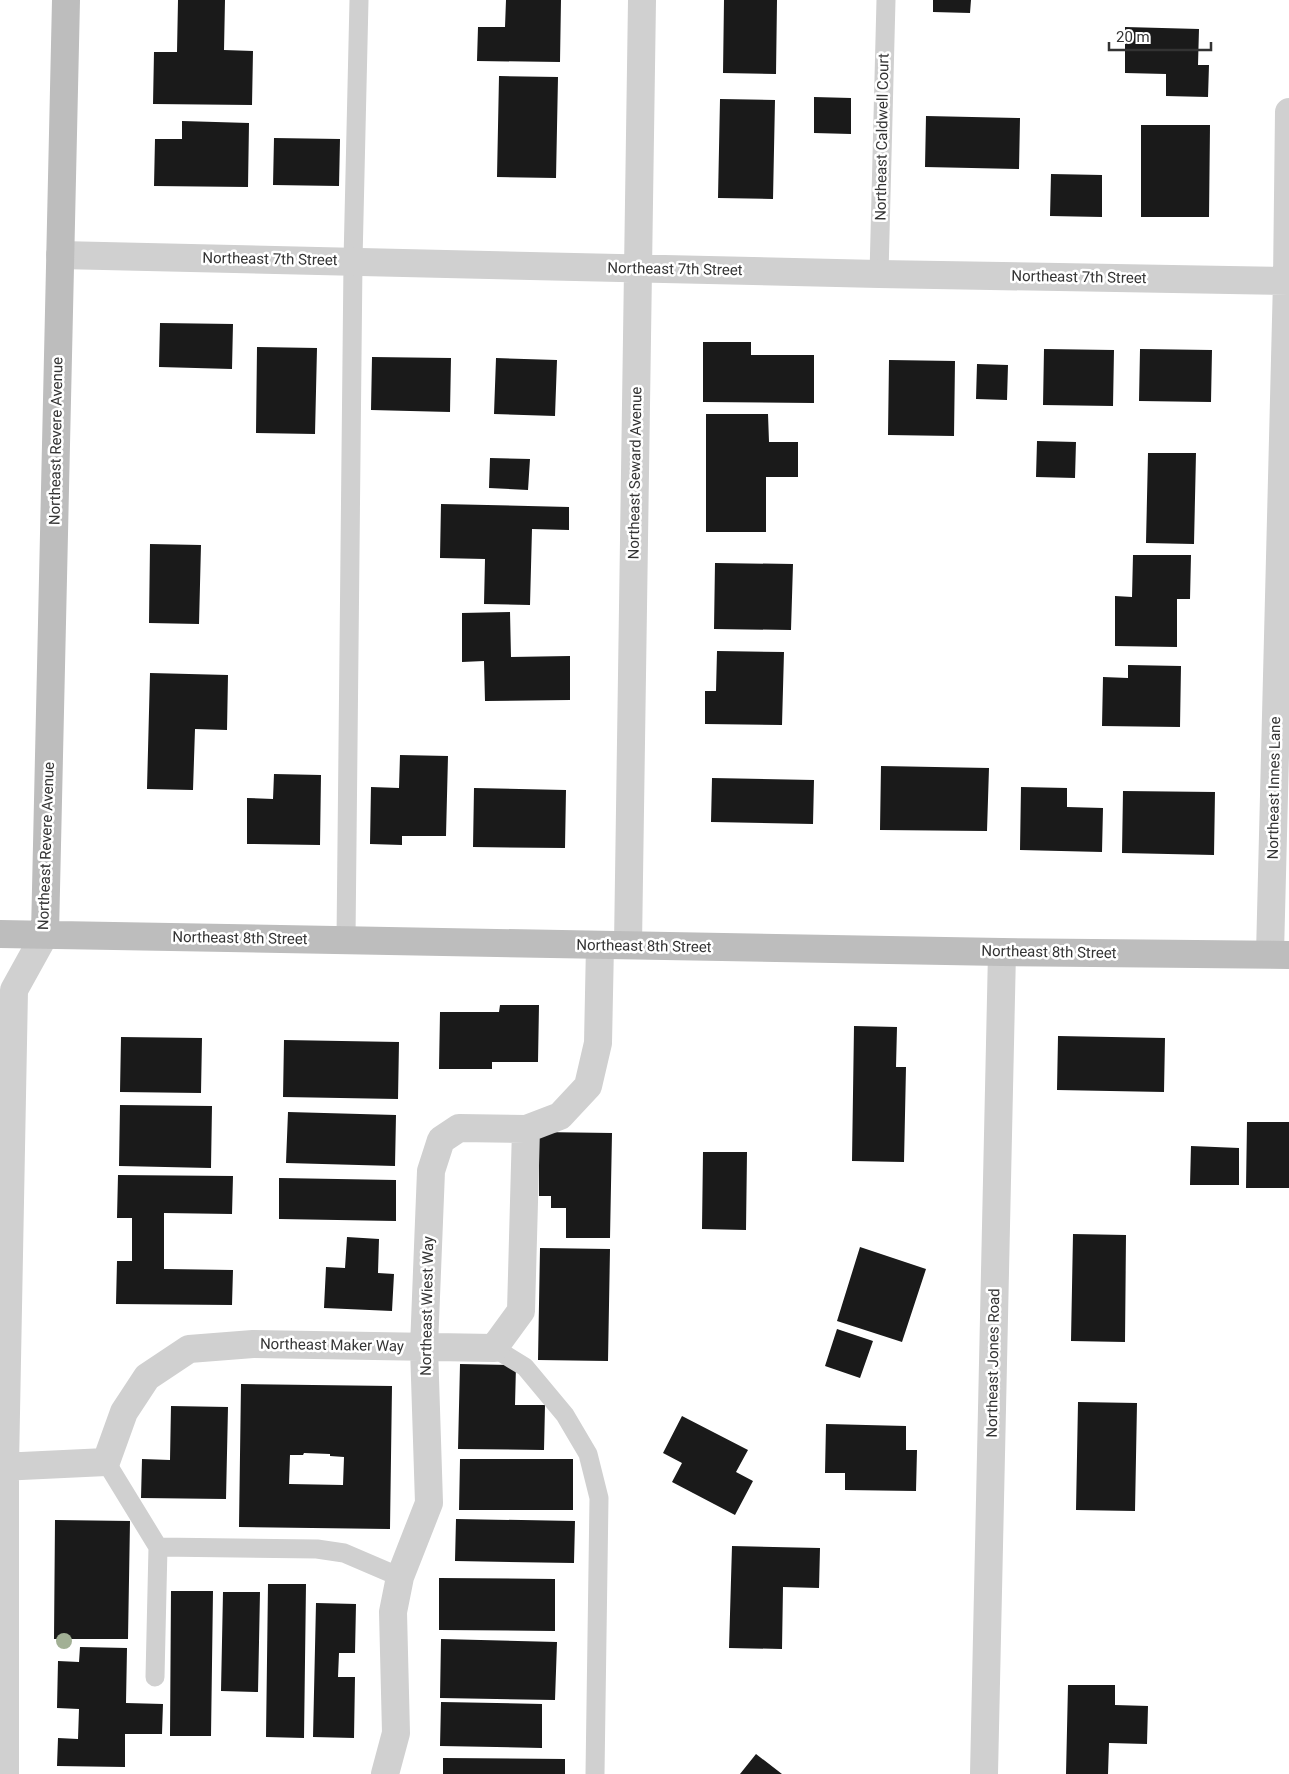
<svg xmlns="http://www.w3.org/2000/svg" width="1289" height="1774" viewBox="0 0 1289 1774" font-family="Roboto,sans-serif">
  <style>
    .building { fill: #1a1a1a; fill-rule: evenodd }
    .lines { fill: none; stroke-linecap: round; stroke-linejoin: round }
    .lane { stroke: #d0d0d0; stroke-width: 19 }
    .street { stroke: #d0d0d0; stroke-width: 28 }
    .secondary { stroke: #bdbdbd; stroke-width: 28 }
    .tree { fill: #a2b095 }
    .labels { text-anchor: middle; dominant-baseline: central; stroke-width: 5; stroke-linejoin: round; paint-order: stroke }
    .street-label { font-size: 15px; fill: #333; stroke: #fff }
  </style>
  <rect width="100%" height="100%" fill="#fff"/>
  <path class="building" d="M178,0H225L224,50L253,51L252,105L153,104L154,52H177Z
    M506,0H561L560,62L477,61L478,27H505Z
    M724,0H777L776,74L723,73Z
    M933,0H971L970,13L933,12Z
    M1125,27L1199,29L1198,65H1209L1208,97L1166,96V74L1125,73Z
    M499,76L558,77L556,178L497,177Z
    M814,97L851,98V134L814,133Z
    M720,99L775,100L773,199L718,198Z
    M926,116L1020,118L1019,169L925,167Z
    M182,121L249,123L248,187L154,186L155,139H182Z
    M1141,125H1210L1209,217H1141Z
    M274,138L340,139L339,186L273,185Z
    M1051,174L1102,175V217L1050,216Z
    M160,323L233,324L232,369L159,367Z
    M703,342H751V355H814V403L703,402Z
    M257,347L317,348L315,434L256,433Z
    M1044,349L1114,350L1113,406L1043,405Z
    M1140,349L1212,350L1211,402L1139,401Z
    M372,357L451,358L450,412L371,410Z
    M496,358L557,360L555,416L494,414Z
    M889,360L955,361L954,436L888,435Z
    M977,364L1008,365L1007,400L976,399Z
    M706,414H768L769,442H798V477H766V532H706Z
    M1037,441L1076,442L1075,478L1036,477Z
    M1148,453H1196L1194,544L1146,543Z
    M490,458L530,459L528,490L489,488Z
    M441,504L569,507V530L532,529L530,605L484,604L485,559L440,558Z
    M150,544L201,545L199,624L149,623Z
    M1133,555H1191L1190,599H1177V647L1115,646V596L1132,597Z
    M715,563L793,564L791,630L714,629Z
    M510,612L511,657L570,656V700L485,701L484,661L462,662V613Z
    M717,651L784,652L782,725L705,724V691H716Z
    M1128,665L1181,666L1180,727L1102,726L1103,677L1128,678Z
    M150,673L228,675L227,730L195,729L193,790L147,789Z
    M400,755L448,756L446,836H402V845L370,844L371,787L399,788Z
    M881,766L989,768L987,831L880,830Z
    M274,774L321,775L320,845L247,844V798L273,799Z
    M712,778L814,780L813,824L711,822Z
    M1021,787L1067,788V807L1103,808L1102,852L1020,850Z
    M474,788L566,790L565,848L473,847Z
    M1123,791L1215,792L1214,855L1122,853Z
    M500,1005H539L538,1062H492V1069H439L440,1012H499Z
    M854,1026L897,1027L896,1067H906L904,1162L852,1161Z
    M1058,1036L1165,1038L1164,1092L1057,1090Z
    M121,1037L202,1038L201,1093L120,1092Z
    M284,1040L399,1042L398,1099L283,1097Z
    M120,1105L212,1106L211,1168L119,1166Z
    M288,1112L396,1115L395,1166L286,1163Z
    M1247,1122H1289V1188H1246Z
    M539,1132L612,1133L610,1238H566V1208H551V1196H539Z
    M1191,1146L1239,1148V1185H1190Z
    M703,1152H747L746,1230L702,1229Z
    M118,1175L233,1176L232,1214L164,1213V1269L233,1270L232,1305L116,1304L117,1261H132V1218H117Z
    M279,1178L396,1180V1221L279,1219Z
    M1073,1234L1126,1235L1125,1342L1071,1341Z
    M347,1237L379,1239L378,1273L394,1274L392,1311L324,1308L326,1267L345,1268Z
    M860,1247L926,1269L902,1342L837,1321Z
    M540,1248L610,1249L608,1361L538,1360Z
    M837,1329L873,1341L860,1378L825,1366Z
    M460,1364L516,1365L515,1405H545L544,1450L458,1449Z
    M241,1384L392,1386L390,1529L239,1527ZM304,1453L330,1454V1456L344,1457L343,1485L289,1484L290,1455H303Z
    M1078,1402L1137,1403L1135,1511L1076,1510Z
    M171,1406L228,1407L226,1499L141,1498L142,1459L170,1460Z
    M682,1416L748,1450L736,1472L753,1481L735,1515L672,1482L682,1463L663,1453Z
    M826,1424L906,1426V1450H917L916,1491L845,1490V1473H825Z
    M460,1459H573V1510H459Z
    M456,1519L575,1521L574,1563L455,1561Z
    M55,1520L130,1521L128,1639H54Z
    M732,1546L820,1548L819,1588L783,1587L782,1649L729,1648Z
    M439,1578L555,1579V1631L439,1630Z
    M268,1584H306L304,1738L266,1737Z
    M171,1591H213L211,1736H170Z
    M223,1592H260L258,1692L221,1691Z
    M316,1603L356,1604L355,1653H339L338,1677H355L354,1738L313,1737Z
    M441,1639L557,1642L555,1700L440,1698Z
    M80,1647L127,1648L126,1703L163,1704L162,1734H125V1767L57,1766L58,1738L78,1739L79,1709L57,1708L58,1661L79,1662Z
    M1068,1685H1115V1705L1148,1706L1147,1744L1109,1743L1108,1774H1066Z
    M441,1702L542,1704V1748L440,1746Z
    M756,1754L782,1774H740Z
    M443,1758L565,1759V1774H443Z"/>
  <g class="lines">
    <path class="lane" d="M879,274L886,0
      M346,940L353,261L359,0
      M494,1348L525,1367L565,1415L588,1454L599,1498L595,1774
      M106,1462L158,1547L155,1677
      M158,1547L317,1549L344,1553L400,1577"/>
    <path class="street" d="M60,255L879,274L1289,281
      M628,945L642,0
      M1270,954L1287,280L1289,112
      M0,1467L106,1462L124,1412L147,1377L189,1349L253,1344L494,1348L521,1311L526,1129
      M5,1774V1466L14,990L45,934
      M385,1774L396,1733L393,1612L400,1577L429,1503L424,1347L431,1171L441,1140L459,1128L526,1129L560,1116L588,1086L598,1043L600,945
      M984,1774L1002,952"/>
    <path class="secondary" d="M0,934L1002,952L1289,955
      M45,934L66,0"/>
  </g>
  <circle class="tree" cx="64" cy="1641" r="8"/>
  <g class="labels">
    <g class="street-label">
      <text transform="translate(882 137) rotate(-89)">Northeast Caldwell Court</text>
      <text transform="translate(270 259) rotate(1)">Northeast 7th Street</text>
      <text transform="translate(675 269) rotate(1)">Northeast 7th Street</text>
      <text transform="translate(1079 277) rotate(1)">Northeast 7th Street</text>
      <text transform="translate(56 441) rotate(-89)">Northeast Revere Avenue</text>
      <text transform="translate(635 473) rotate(-89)">Northeast Seward Avenue</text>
      <text transform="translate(1274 788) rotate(-89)">Northeast Innes Lane</text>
      <text transform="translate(46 846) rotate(-88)">Northeast Revere Avenue</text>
      <text transform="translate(240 938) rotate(1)">Northeast 8th Street</text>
      <text transform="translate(644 946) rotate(1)">Northeast 8th Street</text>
      <text transform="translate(1049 952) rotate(1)">Northeast 8th Street</text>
      <text transform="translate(427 1306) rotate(-89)">Northeast Wiest Way</text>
      <text transform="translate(332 1345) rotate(1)">Northeast Maker Way</text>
      <text transform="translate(993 1363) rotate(-89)">Northeast Jones Road</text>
    </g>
  </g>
  <path d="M1109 42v8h102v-8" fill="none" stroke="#333333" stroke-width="2.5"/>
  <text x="1116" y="42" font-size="15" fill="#333333" stroke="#ffffff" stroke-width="4" paint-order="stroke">20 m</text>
</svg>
